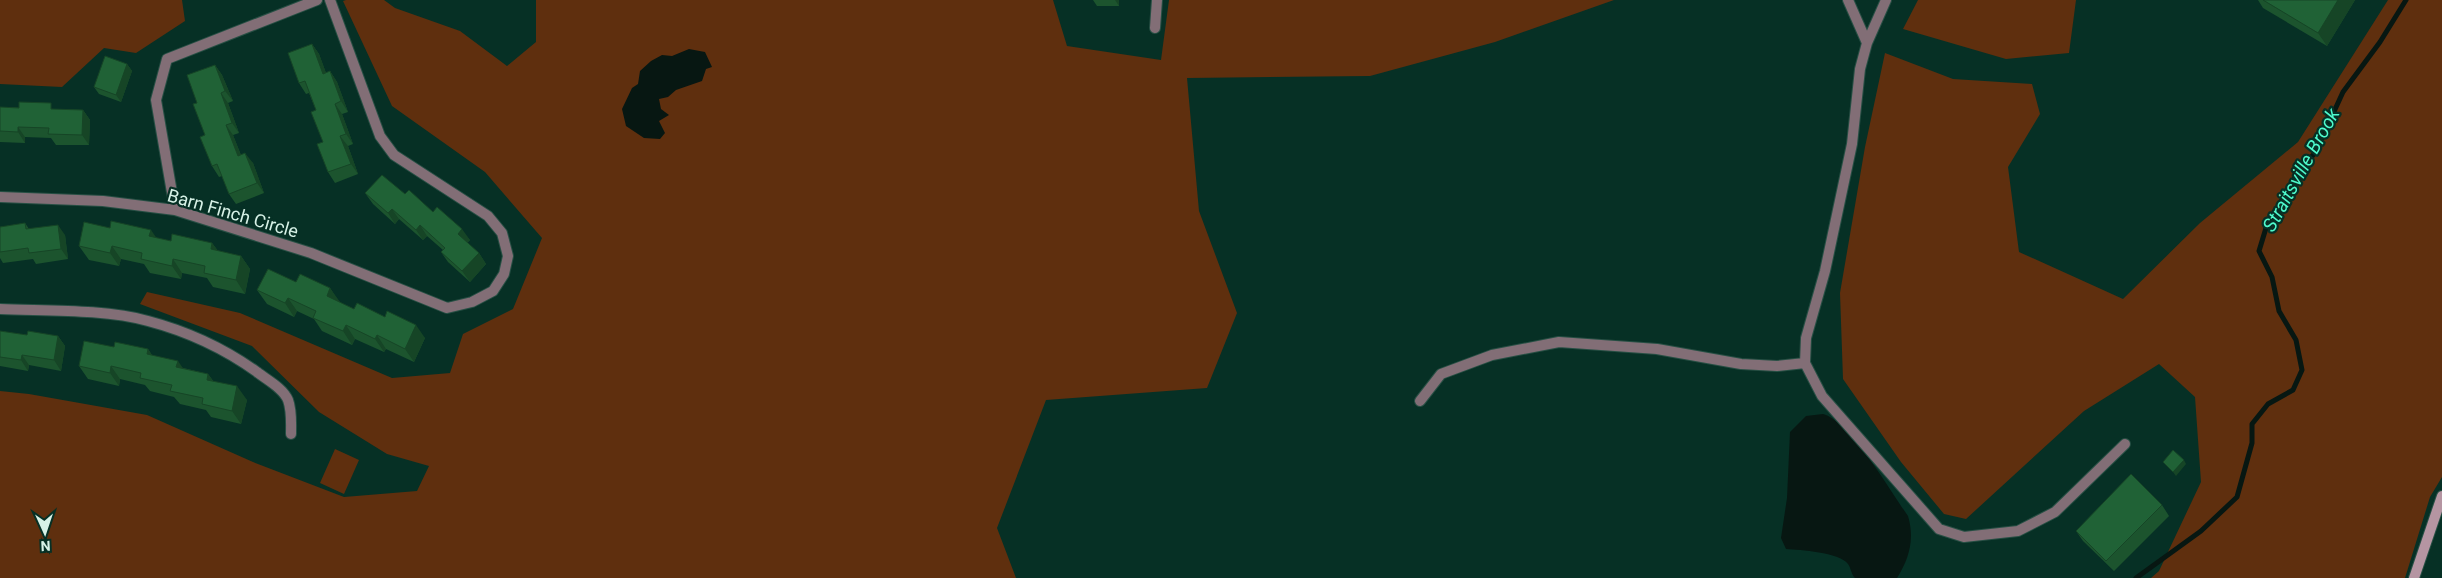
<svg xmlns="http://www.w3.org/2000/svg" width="2442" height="578" viewBox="0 0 2442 578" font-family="Roboto,sans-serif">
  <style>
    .green { fill: #5f2f0e }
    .water { fill: #071712 }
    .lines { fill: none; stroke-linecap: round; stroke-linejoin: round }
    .stream { stroke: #071712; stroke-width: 5 }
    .lane-casing { stroke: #274f44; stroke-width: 12 }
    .street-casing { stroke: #274f44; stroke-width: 12 }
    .secondary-casing { stroke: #274f44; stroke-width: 12 }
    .lane { stroke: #826e76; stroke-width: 10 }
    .street { stroke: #826e76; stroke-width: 10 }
    .secondary { stroke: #b595a2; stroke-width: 10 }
    .wall { fill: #1c542e }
    .shaded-wall { fill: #164526 }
    .building { fill: #206236; stroke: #164526 }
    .labels { text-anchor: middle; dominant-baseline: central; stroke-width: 4.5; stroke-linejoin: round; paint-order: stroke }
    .street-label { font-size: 18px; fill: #d7f2e7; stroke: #063025 }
    .water-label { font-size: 19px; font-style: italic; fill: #4efacc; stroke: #063025 }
  </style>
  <rect width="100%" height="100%" fill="#063025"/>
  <path class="green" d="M0,0H182L185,21L136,53L104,48L62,87L0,84Z
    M346,0H384L395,8L460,31L507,66L536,42V0H1053L1067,46L1161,60L1169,0H1614L1495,42L1370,76L1187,78L1199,211L1237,313L1207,388L1046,400L997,528L1016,578H0V391L29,394L147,415L253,462L344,497L417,491L429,466L387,454L319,412L252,346L140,304L147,292L240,313L392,378L450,373L463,334L513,309L542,238L485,172L392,106L343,1Z
    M1918,0H2076L2069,53L2006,59L1903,29Z
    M2388,0H2442V477L2430,497L2405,578H2151L2159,571L2201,482L2195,397L2159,364L2084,411L1966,519L1944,514L1901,462L1843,379L1840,293L1865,147L1885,53L1953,79L2032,84L2040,114L2008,167L2019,252L2123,299L2200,223L2298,142Z
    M335,449L359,460L344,494L320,483Z"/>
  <path class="water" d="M689,49L705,52L712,67L706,69L702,81L676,90L668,97L659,99L661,109L669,115L659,121L665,133L660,139L644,138L626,126L622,109L632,88L638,84L640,71L651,61L662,55L672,56Z
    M1823,414C1850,421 1891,492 1908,516C1915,539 1909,559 1897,578H1855C1851,574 1851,568 1848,564C1839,552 1800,550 1786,549L1781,538L1787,498L1790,432L1806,416Z"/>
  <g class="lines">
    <path class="stream" d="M2136,578L2201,531L2237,497L2252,443V424L2268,404L2293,390L2302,370L2296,340L2279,311L2272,277L2259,251L2266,228L2300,169L2315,153L2343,92L2380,42L2406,0"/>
    <g class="lane-casing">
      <path id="lane" d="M1848,0L1867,43
        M1886,0L1867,43L1860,69L1852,144L1825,271L1806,338L1805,363L1822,396L1939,529L1964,537L2018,531L2055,512L2125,444
        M1420,401L1441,374L1492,355L1559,342L1657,349L1741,364L1777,366L1805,363"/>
    </g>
    <g class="street-casing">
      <path id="street" d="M1155,28L1157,0
        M0,197L103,201L175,210L311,253L447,308L472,302L493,291L504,274L508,256L502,233L488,216L394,155L380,136L330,0
        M175,210L156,100L167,59L317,0
        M0,309C45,311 105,309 148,321C186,331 225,349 257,372C267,380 283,388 288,400C292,411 291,423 291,434"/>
    </g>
    <g class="secondary-casing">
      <path id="secondary" d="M2414,578L2442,496"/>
    </g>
    <use href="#lane" class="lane"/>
    <use href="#street" class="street"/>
    <use href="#secondary" class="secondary"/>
  </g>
  <path class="wall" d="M1093,0H1119V6H1097Z
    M2258,0H2355L2327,46L2263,8Z
    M312,44L319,54L326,73L330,71L337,82L348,112L342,114L353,144L348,146L358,174L335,183L328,172L323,142L316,110L309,93L306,94L299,83Z
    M127,64L132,71L121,102L99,94L94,87Z
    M215,65L222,75L233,101L228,103L239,133L233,135L241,155L253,163L264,193L236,204L229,194L222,176L219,177L212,166L197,103Z
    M0,107L83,110L90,120L89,145H56L51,138L25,137V143L0,142Z
    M365,193L405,194L433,212L470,240L467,243L479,253L486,264L470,282L448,262L441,252L443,250L427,236L423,240L399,219L395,224L373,204Z
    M25,223L29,229L65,235L68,259L36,264L33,259L3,263L0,258V227Z
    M157,238L171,241L212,243L218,251L241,256L250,269L245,294L213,287L207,278L182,273L181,279L150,273L144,264L121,259L119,266L89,260L79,246Z
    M296,282L330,288L339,302L354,309L425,338L414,362L386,349L384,352L355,339L352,345L322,331L314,319L297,311L294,317L267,304L257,290Z
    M0,331L27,335L58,336L65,346L61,371L29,365L28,371L0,366Z
    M114,347L148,349L152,355L183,368L208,374L214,382L247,400L241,424L211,417L206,410L180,404L174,397L150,391L145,385L120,379L119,386L88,379L79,366Z
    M2162,505L2169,516L2114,571L2083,541L2076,531Z"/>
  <path class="shaded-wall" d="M1115,0H1119V6Z
    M2338,0H2355L2327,46L2318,33Z
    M312,44L319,54L330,84L323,74Z
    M127,64L132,71L121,102L116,95Z
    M215,65L222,75L233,101L225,91Z
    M330,71L337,82L348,112L341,101Z
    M221,93L228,103L239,133L232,123Z
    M335,104L342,114L353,144L346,134Z
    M83,110L90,120L89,145L82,135Z
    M226,125L233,135L245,166L238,156Z
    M18,127L25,137V143L18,132Z
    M340,136L348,146L358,174L351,164Z
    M245,153L253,163L264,193L257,183Z
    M392,209L399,219L395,224L388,213Z
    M58,225L65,235L68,259L61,249Z
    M420,225L427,236L423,240L416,230Z
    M462,229L470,240L465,245L458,234Z
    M151,230L160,243L149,236Z
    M212,243L222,256L211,249Z
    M112,246L121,259L119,266L110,253Z
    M479,253L486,264L470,282L462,271Z
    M241,256L250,269L245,294L236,280Z
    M173,259L182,273L181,279L172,266Z
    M330,288L340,302L336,310L327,296Z
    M288,298L297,311L294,317L285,303Z
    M346,325L355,339L352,345L343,331Z
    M416,325L425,338L414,362L405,349Z
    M377,335L386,349L384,352L375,339Z
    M58,336L65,346L61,371L54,360Z
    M148,349L157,363L147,354Z
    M22,355L29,365L28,371L21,360Z
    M178,361L187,374L176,367Z
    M111,366L120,379L119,386L110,373Z
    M208,374L217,387L207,380Z
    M237,386L247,400L241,424L232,411Z
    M2184,460L2186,464L2176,476L2173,472Z"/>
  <path class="building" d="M2263,0H2338L2318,33Z
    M312,44L323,74L330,71L341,101L335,104L346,134L340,136L351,164L328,172L317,144L323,142L311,112L316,110L305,81L299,83L288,53Z
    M105,56L127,64L116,95L94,87Z
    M215,65L225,91L221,93L232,123L226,125L238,156L245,153L257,183L229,194L217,164L212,166L200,137L205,135L193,104L197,103L187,75Z
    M19,102L51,103V109L83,110L82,135L48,134L49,128L18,127V132L0,131V107L19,108Z
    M382,175L405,194L409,190L433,212L437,207L462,229L458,234L479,253L462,271L441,252L445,248L420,225L416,230L392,209L388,213L365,193Z
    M111,221L151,230L149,236L171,241L172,234L212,243L211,249L241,256L236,280L204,273L205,266L173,259L172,266L141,259L142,253L112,246L110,253L79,246L84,222L110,228Z
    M25,223L26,229L58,225L61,249L29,253L28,248L0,252V227Z
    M268,269L296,282L300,274L330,288L327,296L354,309L357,303L385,317L387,311L416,325L405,349L377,335L375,339L346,325L343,331L313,318L316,311L288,298L285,303L257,290Z
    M0,331L27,335L28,331L58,336L54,360L22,355L21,360L0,357Z
    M84,341L114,347L115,342L148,349L147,354L178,361L176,367L208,374L207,380L237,386L232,411L202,404L203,398L170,391L172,385L140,378L141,373L111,366L110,373L79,366Z
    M2173,450L2184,460L2173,472L2163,462Z
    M2131,474L2162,505L2106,561L2076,531Z"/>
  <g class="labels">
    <g class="street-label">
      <text transform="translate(233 213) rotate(16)">Barn Finch Circle</text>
    </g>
    <g class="water-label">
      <text transform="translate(2301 170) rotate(-61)">Straitsville Brook</text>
    </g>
  </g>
  <g transform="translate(45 533) rotate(177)" stroke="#063025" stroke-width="4" paint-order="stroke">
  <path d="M0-4L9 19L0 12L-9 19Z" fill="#d7f2e7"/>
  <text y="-8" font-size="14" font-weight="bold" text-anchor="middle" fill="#d7f2e7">N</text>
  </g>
</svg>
